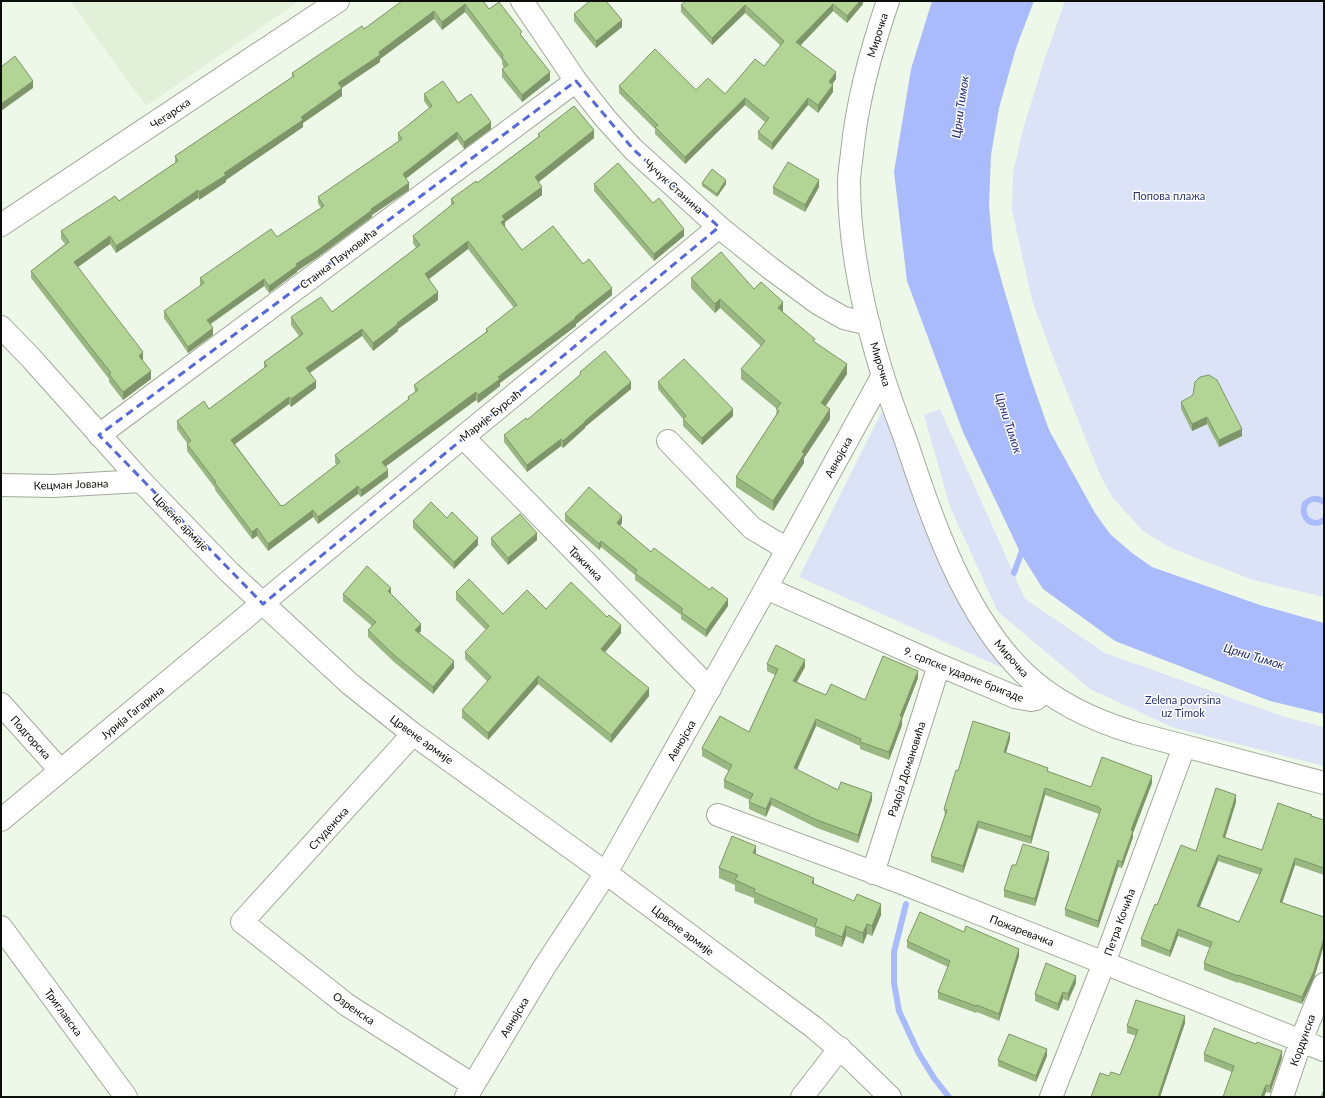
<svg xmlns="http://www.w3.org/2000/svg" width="1325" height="1098" viewBox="0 0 1325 1098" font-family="Lato,sans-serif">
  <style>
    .built { fill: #e2f0d9 }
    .green { fill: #dde3f6 }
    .water { fill: #a9bbfc }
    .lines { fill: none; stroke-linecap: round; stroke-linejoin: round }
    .stream { stroke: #a9bbfc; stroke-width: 6 }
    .minor-casing { stroke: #a2aa9b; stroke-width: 24 }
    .major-casing { stroke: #a2aa9b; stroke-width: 24 }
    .minor { stroke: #fff; stroke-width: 22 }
    .major { stroke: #fff; stroke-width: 22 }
    .wall { fill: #99b780; fill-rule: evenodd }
    .shaded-wall { fill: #7d9568 }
    .building { fill: #b2d595; stroke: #7d9568; fill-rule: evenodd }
    .marked { fill: none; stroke: #5569df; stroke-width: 3; stroke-dasharray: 8 5; stroke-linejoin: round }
    .labels { text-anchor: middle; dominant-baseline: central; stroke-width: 3; stroke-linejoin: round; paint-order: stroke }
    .street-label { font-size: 11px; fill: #0b0e09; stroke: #fff }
    .park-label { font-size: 11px; fill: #27327b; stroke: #fff }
    .water-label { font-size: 12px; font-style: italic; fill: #202971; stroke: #fff }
  </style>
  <rect width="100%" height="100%" fill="#eef8e8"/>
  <path class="built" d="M70,1H299L146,106Z"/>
  <path class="green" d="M1065,1H1324V597L1253,580L1171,548L1144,532L1113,498L1101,477L1057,367L1032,300L1012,210L1013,173L1022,133L1043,64Z
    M940,409L1025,599L1105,653L1285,717L1324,727V766L1174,728L1090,689L998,612L950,507L924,415Z
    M882,411L900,458L925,530L963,605L1005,669L799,577Z"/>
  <path class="water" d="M932,1H1034L1016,48L999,108L991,155L989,205L993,250L1003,286L1029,373L1049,430L1095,513L1110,534L1132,553L1152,567L1260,605L1324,623V714L1270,701L1115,641L1043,589L1021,554L963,432L907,281L894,172L911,69Z"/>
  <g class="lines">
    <path class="stream" d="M1324,502C1317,497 1310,498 1305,504C1300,518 1312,528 1324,520
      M1014,573L1023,548
      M906,904L894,952V983L899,1011L918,1052L934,1078L949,1097"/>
    <g class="minor-casing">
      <path id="minor" d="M522,1L576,81L605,118L633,149L719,227L770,268L819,304L844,318L869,324
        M888,1C871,50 857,101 852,153C851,163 849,173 849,182C849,247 863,311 882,373C889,396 898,419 906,441C932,519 964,615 1024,673C1054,702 1095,721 1135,733L1324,783
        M1,225L338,1
        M99,435L576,81
        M463,437L710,689
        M668,441L752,528L787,549
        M1,485L53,486L141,481
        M766,588L939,665L1015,697L1031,700L1036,699L1046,691
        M1,704L60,770
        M413,734L242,922L347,1005L473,1085
        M718,815L902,883L1324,1050
        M1,820L463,437L719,227
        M873,873L939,665
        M1,927L126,1097
        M466,1097L543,969L606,873L766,588L883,375
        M802,1097L840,1048
        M1051,1097L1104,963L1184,747
        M1282,1097L1301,1041L1324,984"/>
    </g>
    <g class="major-casing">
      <path id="major" d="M1,327L31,358L141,481L229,572L350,684L413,734L606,873L812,1026L849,1057L890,1097"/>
    </g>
    <use href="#minor" class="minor"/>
    <use href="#major" class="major"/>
  </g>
  <path class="wall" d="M402,1H483L489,9L522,36L550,80L522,102L502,77V69L504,68L502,64V60L465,12L442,30L434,19L380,59V62L342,88V96L303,123V127L226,180V182L199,200L198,198L116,253L110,244L77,267L143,360L142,361L151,379L123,400L109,382V379L31,278V271L65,244L61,239V231L119,201L175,163V156L292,77V73L364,29Z
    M863,1V4L847,23L833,11L800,46L836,79L832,84L833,92L818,113L808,105L772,150L758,139V132L765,122L745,105L685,164L655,134V129L619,93V86L696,90L725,94L764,66L781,46L745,13L712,45L681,12V5Z
    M574,14L622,27L596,48L574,21Z
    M424,94L458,103L491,129L464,149L457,139L406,178L409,190L372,215V217L318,257L297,271V272L269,293L264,286L211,324L213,335L188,353L164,318V311L201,286L200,285V278L277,237L321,208L318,203V197L399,141L398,140V133L429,108L424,101Z
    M538,134L594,138L538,182L542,195L505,222V227L522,250L583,264L612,295L576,324V326L500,383V386L478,403L476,400L385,467L388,477L361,497L358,494L318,524L313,517L268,551L257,536L252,539L215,490V488L187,451V443L177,429V421L209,409L264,368V362L299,336L291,325V317L332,312L416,248L413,243V236L451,206V199L477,183L538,137ZM468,249L514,308L486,329V332L414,385L415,393L408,397V400L335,455V463L337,465L283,506H281L235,444L289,404L291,407L316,388L310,373L362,336L373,351L398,331V329L438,300L429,279Z
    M702,183L726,184L717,197L702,186Z
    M594,184L653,203L684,236L654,261L594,191Z
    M773,187H819L805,212L773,194Z
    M691,278L754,289L783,312H782L847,374L825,406L830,419L804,458V463L773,511L736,487V477L776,415L777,409L741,379V369L761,346L720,308L715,313L691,288Z
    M580,372L631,389L585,427V428L563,448L561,446L527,472L504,442V435L527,420L580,375Z
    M658,382L733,416L702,445L683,426V419L658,389Z
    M1181,402L1242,436L1219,447L1207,424L1192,431L1181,409Z
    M565,514L622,523L620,526L651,552L728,606L706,637L681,619V615L635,580V575L601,547L599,550L565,521Z
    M447,518L478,545L454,569L413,528V521Z
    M491,538L537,540L508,565L491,545Z
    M456,592L503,614L546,609L621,633L605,652L649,696L611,743L538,684L488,740L462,718V710L488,682L465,659V652L486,630L456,600Z
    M343,594L391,595L421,631L419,633L454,668L433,694L394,662L368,637V630L372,626L343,601Z
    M767,664L805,667L797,682L826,695L865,700L918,678L902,719V725L889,760L860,749V746L816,726L797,770L838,790L872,800L858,843L817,828L771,805L766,817L749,809V802L750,800L724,788V780L729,771L702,756V748L749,732L775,675L767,671Z
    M1010,739L1006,753L1048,772L1091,787L1152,783L1133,833V837L1122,868L1118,867L1098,928L1065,916V909L1099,815V814L1045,795L1031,844L978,828L963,873L931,862V856L945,816L944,809L958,771Z
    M1236,802L1225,838L1262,850L1312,816L1324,820V875L1295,865L1282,903L1324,917V945L1314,978L1302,1004L1238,982V983L1204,970V963L1210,948L1178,936L1170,957L1141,946V939L1157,905L1196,851ZM1218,861L1260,875L1239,922L1200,907Z
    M756,854L814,884L881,915L872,936L867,934L863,944L846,936L842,947L815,936V928L754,903V898L735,891V885L719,878V868Z
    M1049,859L1035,906L1004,897V890L1016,865Z
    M964,932L1019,956L999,1021L977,1012L976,1013L938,999V992L948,967L907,948V941Z
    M1076,983L1068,1001L1063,999L1058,1011L1035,1001V994Z
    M1185,1023L1160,1097L1109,1076L1120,1075L1136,1036L1127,1033V1026Z
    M1204,1054L1282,1058L1270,1093L1266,1092L1232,1072L1204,1061Z
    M1047,1056L1036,1082L998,1066V1060Z"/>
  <path class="shaded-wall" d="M860,1H863V4L847,23V16Z
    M465,4V12L442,30V22Z
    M833,4V11L796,50V42Z
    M745,5V13L712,45V38Z
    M434,11V19L380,59V62L338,90V83Z
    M622,20V27L596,48V41Z
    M550,72V80L522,102V95Z
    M836,72V79L829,89V82Z
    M33,81V88L1,111V104Z
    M833,85V92L818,113V105Z
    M342,88V96L303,123V127L226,180V182L199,200V192L301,117Z
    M745,98V105L685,164V157Z
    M808,98V105L772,150V143Z
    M491,122V129L464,149V142Z
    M594,130V138L535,185V177Z
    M457,132V139L403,181V174Z
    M726,180V184L717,197V194Z
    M819,180V187L805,212V205Z
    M409,183V190L372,215V217L318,257L297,271V272L269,293V286L296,264L371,209Z
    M542,187V195L505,222V227L501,222L502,216Z
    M198,190V198L116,253V246Z
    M684,229V236L654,261V254Z
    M110,236V244L74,270V262Z
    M468,241V249L425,282V274Z
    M264,279V286L207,326V320Z
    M612,288V295L576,324V326L500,383V386L478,403V395L498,377Z
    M438,292V300L398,329V331L373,351V343L397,323Z
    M720,299V308L715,313V304Z
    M783,302V312L778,317V308Z
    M213,328V335L188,353V347Z
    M362,329V336L306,375V368Z
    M143,352V360L139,364V356Z
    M847,364V374L821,413V403Z
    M151,371V379L123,400V392Z
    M316,381V388L291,407V399Z
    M631,382V389L585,427V428L563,448V441L585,421Z
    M476,392V400L382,469V462Z
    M289,397V404L231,447V440Z
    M733,409V416L702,445V438Z
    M830,409V419L804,458V463L773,511V501L802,452Z
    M1207,417V424L1192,431V424Z
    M1242,429V436L1219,447V440Z
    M561,439V446L527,472V465Z
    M388,470V477L361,497V490Z
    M358,486V494L318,524V517Z
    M313,510V517L268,551V544Z
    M622,516V523L617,530V523Z
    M257,528V536L252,539V532Z
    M537,533V540L508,565V558Z
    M478,538V545L454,569V562Z
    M601,541V547L599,550V544Z
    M391,588V595L388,591Z
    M728,599V606L706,637V630Z
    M421,624V631L415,637V630Z
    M621,625V633L601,657V649Z
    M805,660V667L793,688V681Z
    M454,661V668L433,694V687Z
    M918,671V678L902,719V725L889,760V752L900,716Z
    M538,676V684L488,740V733Z
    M649,688V696L611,743V735Z
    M816,719V726L794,776V768Z
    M1010,733V739L1004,759V752Z
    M1152,776V783L1133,833V837L1122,868V862L1131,830Z
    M1045,788V795L1031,844V837Z
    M872,793V800L858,843V835Z
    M1236,795V802L1223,844V837Z
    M771,798V805L766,817V809Z
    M978,821V828L963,873V866Z
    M756,846V857L753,853Z
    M1049,852V859L1035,906V899Z
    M1218,855V861L1197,913V906Z
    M1295,858V865L1280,909V902Z
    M1118,860V867L1098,928V921Z
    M814,878V888L812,883Z
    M881,904V915L872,936V926Z
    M867,924V934L863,944V933Z
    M846,926V936L842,947V937Z
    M1178,929V936L1170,957V951Z
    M1324,938V945L1314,978L1302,1004V997Z
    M1019,949V956L999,1021V1014Z
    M1076,976V983L1068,1001V994Z
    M1063,992V999L1058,1011V1004Z
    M1185,1016V1023L1160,1097H1158Z
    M1047,1049V1056L1036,1082V1076Z
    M1282,1051V1058L1270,1093V1086Z
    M1266,1085V1092L1264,1097H1261Z"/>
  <path class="building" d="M402,1H483L489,9L499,2L522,32L520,34L550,72L522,95L502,69L508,65L502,57L503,55L465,4L442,22L434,11L379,52L380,55L338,83L342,88L301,117L303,120L224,173L226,175L199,192L198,190L116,246L110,236L74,262L143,352L139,356L151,371L123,392L109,374L111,373L31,271L69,242L61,231L115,196L119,201L178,161L175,156L294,76L292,73L323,52L362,26L364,29Z
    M590,1H606L622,20L596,41L574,14Z
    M686,1H860L847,16L833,4L796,42L836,72L829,82L833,85L818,105L808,98L772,143L758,132L769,118L745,98L685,157L655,127L658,125L619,86L655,49L696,90L708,78L725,94L755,59L764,66L784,41L745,5L712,38L681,5Z
    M15,56L33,81L1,104V67Z
    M443,81L458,103L471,94L491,122L464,142L457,132L403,174L409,183L371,209L372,210L318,250L296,264L297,266L269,286L264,279L207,320L213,328L188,347L164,311L204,283L200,278L271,229L277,237L324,206L318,197L402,139L398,133L432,106L424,94Z
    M574,106L594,130L535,177L542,187L502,216L505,220L501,222L522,250L553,226L583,264L589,259L612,288L575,317L576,318L498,377L500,379L478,395L476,392L382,462L388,470L361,490L358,486L318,517L313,510L268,544L257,528L252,532L215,483L216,482L187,444L191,441L177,421L204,401L209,409L267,366L264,362L303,334L291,317L321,297L332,312L420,245L413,236L454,203L451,199L476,181L477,183L540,136L538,134ZM468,241L517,305L486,329L488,331L414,385L418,390L408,397L409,399L335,455L340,462L283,506L282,505L281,506L231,440L289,397L291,399L316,381L306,368L362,329L373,343L398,324L397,323L438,292L425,274Z
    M788,162L819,180L805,205L773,187Z
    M618,163L653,203L659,198L684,229L654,254L594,184Z
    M712,169L726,180L717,194L702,183Z
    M721,252L754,289L761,282L783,302L778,308L815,339L813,341L847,364L821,403L830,409L802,452L804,454L773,501L736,477L779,411L776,409L781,403L741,369L765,341L720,299L715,304L691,278Z
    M605,351L631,382L585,421V422L563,441L561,439L527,465L504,435L526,418L527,420L581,374L580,372Z
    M684,359L733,409L702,438L683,419L686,416L658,382Z
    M1209,375L1217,380L1242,429L1219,440L1207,417L1192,424L1181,402L1193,395L1195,382L1200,377Z
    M589,487L622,516L617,523L651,552L654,548L710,590L712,587L728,599L706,630L681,612L683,609L635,573L637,570L601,541L599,544L565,514Z
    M431,502L447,518L452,512L478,538L454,562L413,521Z
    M520,514L537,533L508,558L491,538Z
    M367,566L391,588L388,591L421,624L415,630L454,661L433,687L394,655L368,630L376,622L343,594Z
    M469,579L503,614L527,590L546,609L571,582L607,617L609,615L621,625L601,649L649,688L611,735L538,676L488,733L462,710L491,677L465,652L489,626L456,592Z
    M776,645L805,660L793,681L826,695L831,684L865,700L883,656L918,671L900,716L902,717L889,752L860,742L861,739L816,719L794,768L838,790L841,782L872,793L858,835L817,820L771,798L766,809L749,802L753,794L724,780L732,765L702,748L720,716L749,732L778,669L767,664Z
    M973,721L1010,733L1004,752L1048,768L1047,771L1091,787L1102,757L1152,776L1131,830L1133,831L1122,862L1118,860L1098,921L1065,909L1101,809L1099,808V807L1045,788L1031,837L978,821L963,866L931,856L947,810L944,809L956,770L958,771Z
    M1216,788L1236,795L1223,837L1262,850L1278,803L1312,815L1311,816L1324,820V868L1295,858L1280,902L1324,917V938L1314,971L1302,997L1238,975V976L1204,963L1212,942L1178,929L1170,951L1141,939L1155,904L1157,905L1181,845L1196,851ZM1218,855L1262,869L1239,922L1197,906Z
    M732,836L756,846L753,853L814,878L812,883L854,901L857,894L881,904L872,926L867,924L863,933L846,926L842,937L815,926L817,919L754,892L755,889L735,880L738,875L719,868Z
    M1023,844L1049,852L1035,899L1004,890L1012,865H1016Z
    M920,912L964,932L966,926L1019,949L999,1014L977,1005L976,1006L938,992L950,961L907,941Z
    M1046,963L1076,976L1068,994L1063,992L1058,1004L1035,994Z
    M1136,1000L1185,1016L1158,1097H1091L1100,1073L1109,1076L1111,1072L1120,1075L1138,1030L1127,1026Z
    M1214,1028L1256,1044L1257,1042L1282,1051L1270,1086L1266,1085L1261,1097H1223L1234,1066L1204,1054Z
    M1009,1034L1047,1049L1036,1076L998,1060Z
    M1324,1090V1097H1321Z"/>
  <path class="marked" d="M576,81L633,149L719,227L263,604L99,435Z"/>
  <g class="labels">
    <g class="street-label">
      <text transform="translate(877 35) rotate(-73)">Мирочка</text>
      <text transform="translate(170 113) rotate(-34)">Чегарска</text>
      <text transform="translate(674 186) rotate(42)">Чучук Станина</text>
      <text transform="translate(338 258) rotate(-37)">Станка Пауновића</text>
      <text transform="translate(881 364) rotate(73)">Мирочка</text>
      <text transform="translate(490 415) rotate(-39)">Марије Бурсаћ</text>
      <text transform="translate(838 457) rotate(-61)">Авнојска</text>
      <text transform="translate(71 484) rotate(-2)">Кецман Јована</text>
      <text transform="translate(181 522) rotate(46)">Црвене армије</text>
      <text transform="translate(586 563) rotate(46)">Тржичка</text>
      <text transform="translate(1012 658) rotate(49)">Мирочка</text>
      <text transform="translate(964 674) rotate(22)">9. српске ударне бригаде</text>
      <text transform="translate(132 712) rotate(-39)">Јурија Гагарина</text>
      <text transform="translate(31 737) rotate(48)">Подгорска</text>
      <text transform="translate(422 739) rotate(36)">Црвене армије</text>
      <text transform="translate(681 740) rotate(-60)">Авнојска</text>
      <text transform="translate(906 769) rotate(-72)">Радоја Домановића</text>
      <text transform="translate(328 828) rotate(-48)">Студенска</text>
      <text transform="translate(1119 922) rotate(-70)">Петра Кочића</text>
      <text transform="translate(683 930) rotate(37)">Црвене армије</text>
      <text transform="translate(1022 930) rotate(21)">Пожаревачка</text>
      <text transform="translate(354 1008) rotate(35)">Озренска</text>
      <text transform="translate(64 1012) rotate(54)">Триглавска</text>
      <text transform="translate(514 1017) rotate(-59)">Авнојска</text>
      <text transform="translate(1302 1040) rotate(-70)">Кордунска</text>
    </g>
    <g class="park-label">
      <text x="1169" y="195">Попова плажа</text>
      <text x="1183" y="699">Zelena povrsina<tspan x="1183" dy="13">uz Timok</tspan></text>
    </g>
    <g class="water-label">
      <text transform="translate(960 107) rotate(-82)">Црни Тимок</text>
      <text transform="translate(1009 423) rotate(72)">Црни Тимок</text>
      <text transform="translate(1254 656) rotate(17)">Црни Тимок</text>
    </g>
  </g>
  <rect width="1325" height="1098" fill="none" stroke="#0b0e09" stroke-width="4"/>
</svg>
